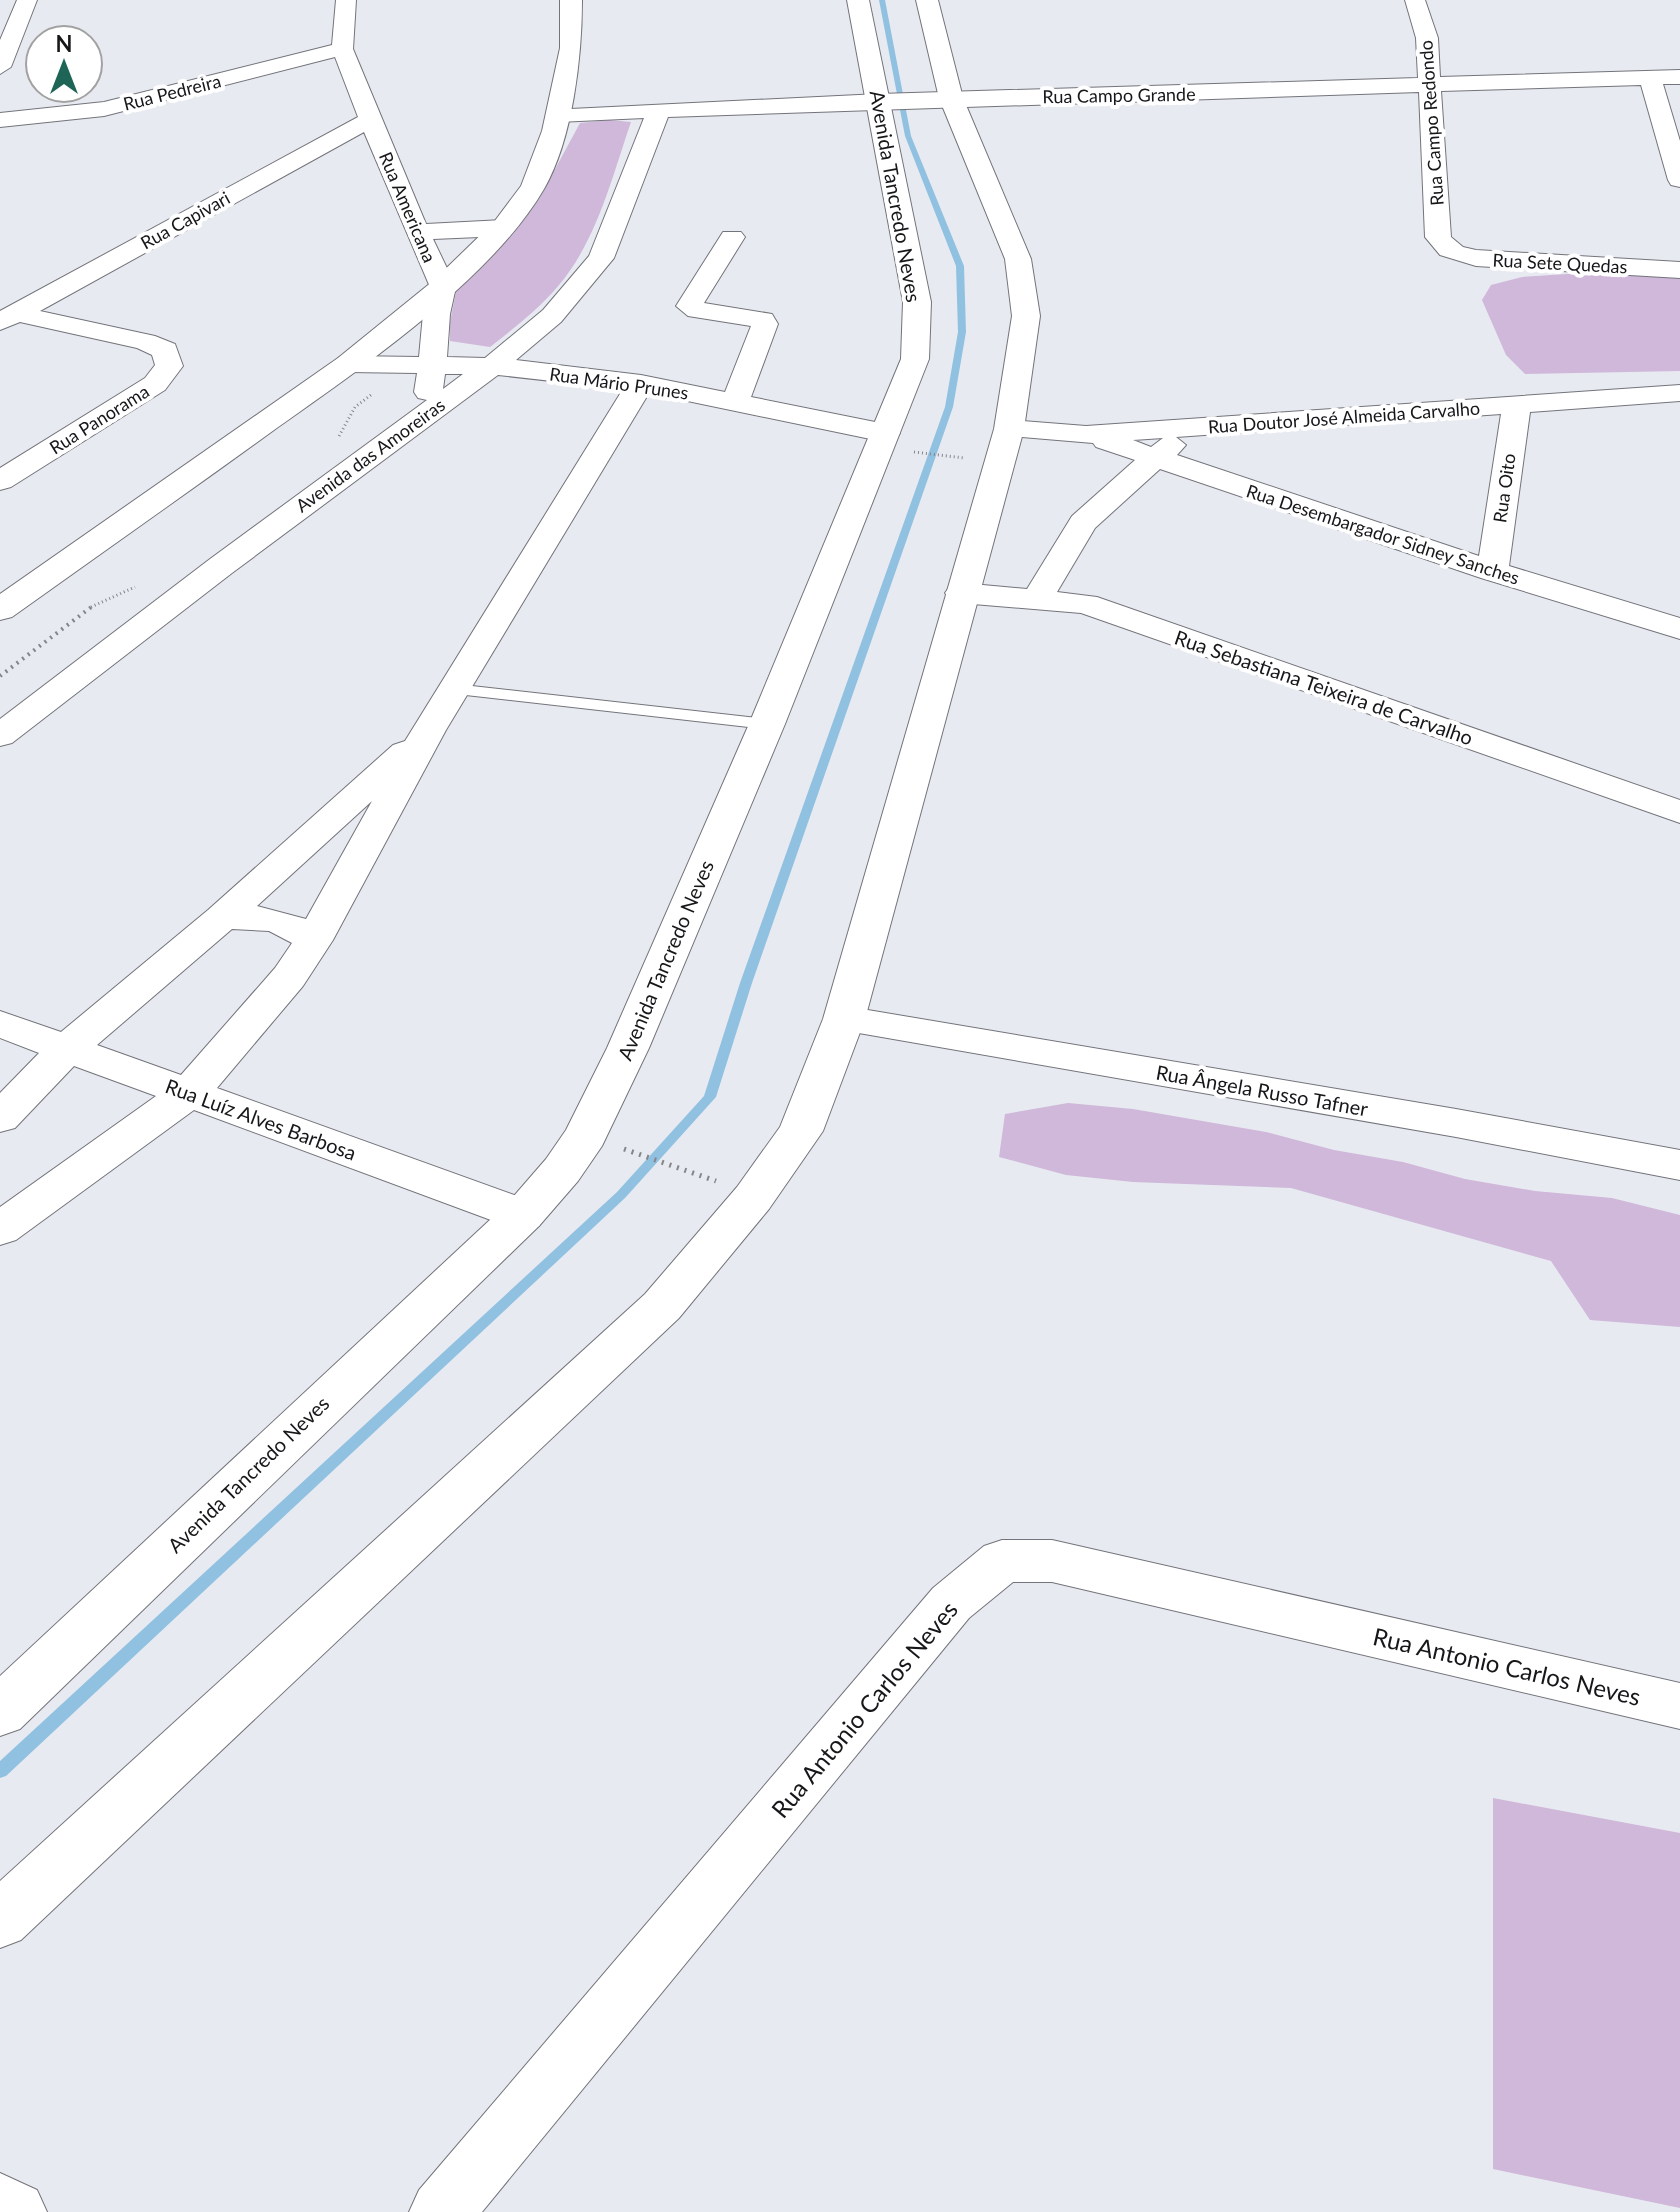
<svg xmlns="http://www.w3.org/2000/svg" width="1680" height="2212" viewBox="0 0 1680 2212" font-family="Lato,sans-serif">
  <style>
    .green { fill: #cfb8d9 }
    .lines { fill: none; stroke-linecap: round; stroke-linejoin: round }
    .stream { fill: #91c1e0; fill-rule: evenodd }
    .lane-casing { stroke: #73747b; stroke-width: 2 }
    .street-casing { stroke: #73747b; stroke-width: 2 }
    .secondary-casing { stroke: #73747b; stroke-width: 2 }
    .path-far2 { stroke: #85868b; stroke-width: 3; stroke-dasharray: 1 3; stroke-linecap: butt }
    .path-far1 { stroke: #85868b; stroke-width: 4; stroke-dasharray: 2 5; stroke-linecap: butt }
    .path { stroke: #85868b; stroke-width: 5; stroke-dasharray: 2 6; stroke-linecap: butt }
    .lane { fill: #fff; fill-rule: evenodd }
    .street { fill: #fff; fill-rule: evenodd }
    .secondary { fill: #fff; fill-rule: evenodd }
    .labels { text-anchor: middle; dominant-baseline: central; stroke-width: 8; stroke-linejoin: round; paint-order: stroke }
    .far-street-label { font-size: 18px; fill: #17171a; stroke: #fff }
    .street-label { font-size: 20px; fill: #17171a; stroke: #fff }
    .near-street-label { font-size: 24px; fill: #17171a; stroke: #fff }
  </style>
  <rect width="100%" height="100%" fill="#e8eaf1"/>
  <path class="green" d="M609,120L631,122C612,177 597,240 559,285C539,309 514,328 490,347L450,341V322L459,277L513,231L540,197L580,123Z
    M1614,271L1680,274V371L1525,374L1506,355L1482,300L1491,285L1522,277Z
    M1068,1103L1133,1109L1266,1132L1334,1150L1403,1162L1465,1179L1535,1191L1612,1198L1680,1215V1327L1590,1320L1551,1261L1291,1188L1133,1182L1066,1175L999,1157L1005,1114Z
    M1493,1798L1680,1833V2208L1493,2169Z"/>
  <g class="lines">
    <path class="stream" d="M879,0H885L911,136L964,266L966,332L953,407L752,983L716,1097L625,1198L6,1776L0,1778V1761L617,1192L704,1096L740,983L945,407L958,332L956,266L905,136Z"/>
    <g class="lane-casing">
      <path id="lane" d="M454,684L767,719L776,724L767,729L448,693L445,689Z"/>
    </g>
    <g class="street-casing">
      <path id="street" d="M17,0H37L11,67L0,74V40Z
        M336,0H356L353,49L426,224L503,220L512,223L516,228L512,233L503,236L433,239L456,287L450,314L447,357L485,358L543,310L589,256L644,118L558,122L550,120L547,115L550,110L879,94L1418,78L1416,38L1405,0H1425L1438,38L1440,77L1680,70V84H1663L1680,141V187L1671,185L1668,180L1641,85L1441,91L1451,237L1463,247L1476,250L1680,262V278L1476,266L1440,255L1425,237L1419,92L668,117L614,258L561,322L516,360L641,375L725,392L751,326L688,316L676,306L723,232H741L745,237L704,303L772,314L778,324L751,397L885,424L895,427L900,433L895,439L885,442L649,393L446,730L333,940L303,986L217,1088L539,1204L545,1215L539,1226L523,1230L507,1226L194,1110L16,1240L0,1245V1207L156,1096L74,1066L15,1128L0,1132V1093L39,1053L0,1038V1011L61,1032L208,910L393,745L405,741L623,389L498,375L232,573L12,743L0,746V719L210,559L427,400L418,398L414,392L417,373L348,372L338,370L334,364L338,358L348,356L419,357L423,314L430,287L364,132L40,311L155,336L175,344L183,366L165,390L11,487L0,490V468L145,378L155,365L152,355L137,348L20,322L0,330V311L358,117L335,57L104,116L0,127V113L104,102L332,45ZM445,374H463L443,389ZM372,801L306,919L257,906ZM232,929L269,931L292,943L275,968L181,1075L97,1045Z
        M1680,385V401L1530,412L1509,566L1680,618V639L1481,578L1160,469L1095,528L1057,592L1097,597L1680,800V823L1081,613L961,603L950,600L945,593L950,586L961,583L1027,589L1072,516L1135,460L1096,447L1093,443L999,435L995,429L999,423L1009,420L1086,426ZM1501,414L1479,556L1177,455L1186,445L1176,437ZM1163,438L1151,447L1133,440Z
        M844,1006L1456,1109L1680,1150V1180L1456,1137L830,1028L824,1019L830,1010Z
        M1002,1540H1052L1680,1683V1729L1052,1582H1013L969,1618L482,2212H409L419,2190L933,1588L984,1546Z
        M0,2173L37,2190L47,2212H0Z"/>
    </g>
    <g class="secondary-casing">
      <path id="secondary" d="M560,0H582C582,56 573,139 544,189C491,280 360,369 274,430C187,493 99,555 12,617L0,620V594L338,358L433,281L494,222L521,186L542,131L560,48Z
        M847,0H869L931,302L929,359L785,724L649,1048L602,1146L578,1181L539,1226L20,1729L0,1736V1676L507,1204L546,1159L566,1130L607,1048L749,724L901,359L903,302Z
        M916,0H938L963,98L1031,259L1040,316L1024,429L865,1019L823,1131L769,1209L679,1318L21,1940L0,1948V1881L645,1294L737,1187L780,1127L823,1019L994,429L1012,316L1005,259L939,98Z"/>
    </g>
    <path class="path-far2" d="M339,436L355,407L371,395
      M914,452L964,458
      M91,607L135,587"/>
    <path class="path-far1" d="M0,676L94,605"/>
    <path class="path" d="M624,1149L716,1181"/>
    <use href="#lane" class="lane"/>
    <use href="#street" class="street"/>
    <use href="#secondary" class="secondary"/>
  </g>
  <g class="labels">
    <g class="far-street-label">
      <text transform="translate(172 92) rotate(-14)">Rua Pedreira</text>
      <text transform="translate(1119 95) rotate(-1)">Rua Campo Grande</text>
      <text transform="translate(1431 123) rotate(-94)">Rua Campo Redondo</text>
      <text transform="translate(408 207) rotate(67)">Rua Americana</text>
      <text transform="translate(185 220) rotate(-29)">Rua Capivari</text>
      <text transform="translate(1560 263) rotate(3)">Rua Sete Quedas</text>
      <text transform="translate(619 383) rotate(8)">Rua Mário Prunes</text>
      <text transform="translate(1344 417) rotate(-4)">Rua Doutor José Almeida Carvalho</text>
      <text transform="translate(99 419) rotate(-32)">Rua Panorama</text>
      <text transform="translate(370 455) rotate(-36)">Avenida das Amoreiras</text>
      <text transform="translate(1504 488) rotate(-82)">Rua Oito</text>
      <text transform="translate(1383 534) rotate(18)">Rua Desembargador Sidney Sanches</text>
    </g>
    <g class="street-label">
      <text transform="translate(896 196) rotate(80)">Avenida Tancredo Neves</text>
      <text transform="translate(1324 687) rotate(19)">Rua Sebastiana Teixeira de Carvalho</text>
      <text transform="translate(665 960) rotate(-67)">Avenida Tancredo Neves</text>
      <text transform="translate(1262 1090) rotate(10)">Rua Ângela Russo Tafner</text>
      <text transform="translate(261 1119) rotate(20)">Rua Luíz Alves Barbosa</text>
      <text transform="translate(248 1474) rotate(-44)">Avenida Tancredo Neves</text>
    </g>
    <g class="near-street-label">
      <text transform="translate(1507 1666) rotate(13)">Rua Antonio Carlos Neves</text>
      <text transform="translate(864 1709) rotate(-50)">Rua Antonio Carlos Neves</text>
    </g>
  </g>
  <g transform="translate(64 64)"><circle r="38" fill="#ffffff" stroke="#a2a2a3" stroke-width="2"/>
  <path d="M0-6L14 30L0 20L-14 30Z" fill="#1f6557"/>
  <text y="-12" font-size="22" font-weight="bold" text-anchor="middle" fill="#17171a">N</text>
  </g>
</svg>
